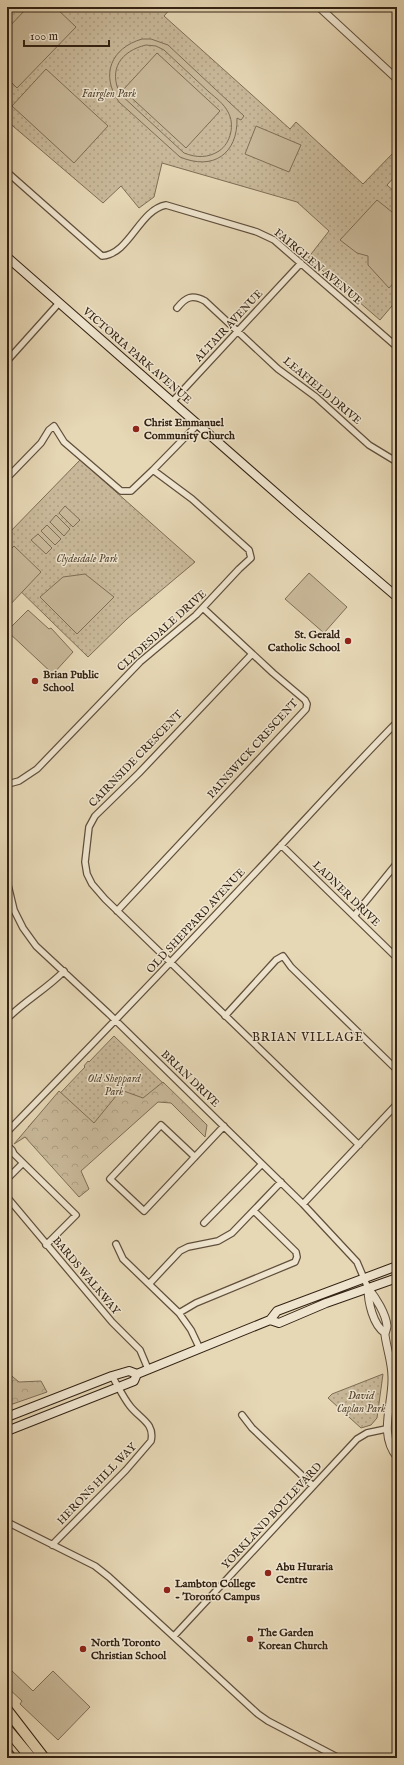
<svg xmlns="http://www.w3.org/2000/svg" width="404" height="1765" viewBox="0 0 404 1765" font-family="'IM FELL English',serif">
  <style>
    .green { fill: url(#green-dots); stroke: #7e6d56 }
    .forest { fill: url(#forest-crowns); stroke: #7e6d56 }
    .pitch { fill: #c8b899; stroke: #7e6d56; fill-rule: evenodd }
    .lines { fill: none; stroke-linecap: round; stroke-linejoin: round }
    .minor-casing { stroke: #604f3c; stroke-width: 8 }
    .tertiary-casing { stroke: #604f3c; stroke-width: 9 }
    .secondary-casing { stroke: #332213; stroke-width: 10 }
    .motorway-casing { stroke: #332213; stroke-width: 12 }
    .minor { stroke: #efe5cf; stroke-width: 5.5 }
    .tertiary { stroke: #efe5cf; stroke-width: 7 }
    .secondary { stroke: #efe5cf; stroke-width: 8 }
    .motorway { stroke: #e6d7b5; stroke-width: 10 }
    .poi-dot { fill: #8f2418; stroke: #efe5cf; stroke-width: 1.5 }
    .labels { text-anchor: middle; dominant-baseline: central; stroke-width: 3; stroke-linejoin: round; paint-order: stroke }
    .park-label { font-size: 11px; font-style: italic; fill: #584834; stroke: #efe5cf }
    .street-label { font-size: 11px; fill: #332213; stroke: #efe5cf }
    .poi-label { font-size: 11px; font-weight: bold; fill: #332213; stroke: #efe5cf; text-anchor: start }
    .neighbourhood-label { font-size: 12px; letter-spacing: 1px; fill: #332213; stroke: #efe5cf }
  </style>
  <defs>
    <pattern id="green-dots" width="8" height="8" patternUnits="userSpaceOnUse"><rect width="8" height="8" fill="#c8b899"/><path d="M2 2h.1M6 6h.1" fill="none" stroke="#ac9e83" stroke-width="1.8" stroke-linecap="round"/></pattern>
    <pattern id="forest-crowns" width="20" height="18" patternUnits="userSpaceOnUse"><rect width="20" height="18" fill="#c8b899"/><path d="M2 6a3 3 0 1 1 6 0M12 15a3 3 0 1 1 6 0" fill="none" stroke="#ac9e83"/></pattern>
  </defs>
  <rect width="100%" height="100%" fill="#e6d7b5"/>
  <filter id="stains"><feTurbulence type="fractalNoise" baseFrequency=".005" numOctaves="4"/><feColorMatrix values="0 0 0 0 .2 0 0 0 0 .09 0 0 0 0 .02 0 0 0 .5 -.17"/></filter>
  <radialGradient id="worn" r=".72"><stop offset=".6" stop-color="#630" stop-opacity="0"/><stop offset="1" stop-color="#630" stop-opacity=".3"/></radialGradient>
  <path class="green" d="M7,7H172L164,16L290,129L296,122L363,184L393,153L397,157V174L387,185L397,194V300L380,320L308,258L329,231L297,202L162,163L154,197L139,208L121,186L103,203L7,121Z
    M80,460L195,562L127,619L88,657L7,578V535Z
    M114,1036L166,1086L74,1171L28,1127L85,1067L84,1066L88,1061L89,1062Z
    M383,1374L377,1418L371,1425L361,1428L328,1398L332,1394Z"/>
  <path class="forest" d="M163,1082L207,1125L205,1137L171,1103L158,1102L81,1171L89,1189L79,1197L25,1137L14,1144L59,1091L94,1123L121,1090L143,1098Z
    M7,1372L19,1382L41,1381L47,1392L7,1406Z"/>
  <path class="pitch" d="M28,7H55L76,27L17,88L7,78V29Z
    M142,39H151L168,45L244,116L241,120L237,118C238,154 213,171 180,157L119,102C100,75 111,48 142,39ZM146,45L156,46L164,50C179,64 194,78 209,92C216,98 224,104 228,112C235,124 231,143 219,151C208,158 197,158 184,153L120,94C108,69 121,51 146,45Z
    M157,53L220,111L186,148L123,90Z
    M46,69L108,126L74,163L12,106Z
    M256,126L301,145L289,172L245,154Z
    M377,200L397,216V279L389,288L368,265V256L357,253L340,240Z
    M65,506L80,520L73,527L59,513Z
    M56,515L70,529L64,536L50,522Z
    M47,525L61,539L55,545L41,531Z
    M38,534L52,548L46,554L31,540Z
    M14,546L41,572L7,608V553Z
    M309,573L347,607L324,633L285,599Z
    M85,574L114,597L77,634L40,597L63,577Z
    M28,610L49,629L51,628L73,652L53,674L7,631Z
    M11,1670L33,1691L53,1671L90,1707L58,1740L20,1704L22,1701L7,1687V1674Z"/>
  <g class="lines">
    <g class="minor-casing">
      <path id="minor" d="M7,172L102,256C130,254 139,210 166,205L257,232L274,240L397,347
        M177,308C186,297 192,294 205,301L278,369L316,397L369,445L397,462
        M7,361L59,303
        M172,402L301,263
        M7,478L41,443L49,430L54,426L64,442L121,491H131L153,470L198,424
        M252,654L139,773L95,816L89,827L85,862L87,874L92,884L105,899L359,1145
        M7,781L8,784L7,851
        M8,784L19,781L37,769L140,662L196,615L239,569L251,558L249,550L192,499L153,470
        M281,845L397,958
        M7,881L14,910L23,928L36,946L109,1014L303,1204L357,1262L368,1288
        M117,911L306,709L307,704L305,700L273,673L203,608
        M354,916L397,863
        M225,1016L276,960L283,956L291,967L397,1070
        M7,1019C24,1001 47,989 64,971
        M7,1132C91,1046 174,959 256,872C303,822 349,771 397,722
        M7,1145L12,1150L14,1154L76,1215L46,1245
        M7,1150L14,1154
        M195,1157L161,1125L110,1179L144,1211L224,1126
        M7,1179L23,1163
        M7,1197L112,1322L140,1350L148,1369
        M303,1204L397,1104
        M204,1223L262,1164
        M116,1244L123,1259L179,1313L191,1330L200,1349
        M149,1284L180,1251L188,1247L218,1241L232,1233L281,1182
        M179,1313L196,1303L295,1262L297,1257L296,1252L254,1211
        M242,1415L252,1428L313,1486
        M7,1522L95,1566L109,1577L258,1714L268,1721L339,1758
        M52,1545L126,1470L151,1441C155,1423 140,1419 130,1406C123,1397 118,1386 112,1376
        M174,1636L357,1439L367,1433L386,1429"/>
    </g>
    <g class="tertiary-casing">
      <path id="tertiary" d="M319,7L397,79
        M368,1288C376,1298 386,1314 387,1326C387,1329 385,1332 385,1335C387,1350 392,1362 392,1377C393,1405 378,1433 397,1457
        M368,1288C368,1302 373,1325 385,1333"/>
    </g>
    <g class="secondary-casing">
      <path id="secondary" d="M7,257L301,515L397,597
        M270,1320L279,1323L326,1303L397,1278
        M7,1417L112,1376L129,1371L137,1374L270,1320L277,1311L397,1266
        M7,1431L134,1381L137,1374"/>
    </g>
    <g class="motorway-casing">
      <path id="motorway" d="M7,1710L44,1758
        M7,1729L31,1758
        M7,1753L11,1758"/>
    </g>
    <use href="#minor" class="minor"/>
    <use href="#tertiary" class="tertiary"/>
    <use href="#secondary" class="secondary"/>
    <use href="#motorway" class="motorway"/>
  </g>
  <g class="poi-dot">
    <circle cx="136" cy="429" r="4"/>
    <circle cx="348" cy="641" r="4"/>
    <circle cx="35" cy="681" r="4"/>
    <circle cx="268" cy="1573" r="4"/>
    <circle cx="167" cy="1590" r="4"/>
    <circle cx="250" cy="1639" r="4"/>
    <circle cx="83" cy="1649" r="4"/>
  </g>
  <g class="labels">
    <g class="park-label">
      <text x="109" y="94">Fairglen Park</text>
      <text x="87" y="559">Clydesdale Park</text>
      <text x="114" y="1079">Old Sheppard<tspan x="114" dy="13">Park</tspan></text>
      <text x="361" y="1396">David<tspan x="361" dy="13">Caplan Park</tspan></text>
    </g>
    <g class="street-label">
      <text transform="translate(318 267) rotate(40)">FAIRGLEN AVENUE</text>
      <text transform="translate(229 326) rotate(-47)">ALTAIR AVENUE</text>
      <text transform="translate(137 356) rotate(41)">VICTORIA PARK AVENUE</text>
      <text transform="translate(322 391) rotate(40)">LEAFIELD DRIVE</text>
      <text transform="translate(162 631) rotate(-42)">CLYDESDALE DRIVE</text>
      <text transform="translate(253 749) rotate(-48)">PAINSWICK CRESCENT</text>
      <text transform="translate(136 759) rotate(-46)">CAIRNSIDE CRESCENT</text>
      <text transform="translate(346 894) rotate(44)">LADNER DRIVE</text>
      <text transform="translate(196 921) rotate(-47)">OLD SHEPPARD AVENUE</text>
      <text transform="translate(190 1079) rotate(44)">BRIAN DRIVE</text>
      <text transform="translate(86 1276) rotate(50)">BARDS WALKWAY</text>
      <text transform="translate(97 1484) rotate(-46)">HERONS HILL WAY</text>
      <text transform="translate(272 1516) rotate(-47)">YORKLAND BOULEVARD</text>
    </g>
    <g class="poi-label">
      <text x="144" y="423">Christ Emmanuel<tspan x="144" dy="13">Community Church</tspan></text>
      <text x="340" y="635" text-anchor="end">St. Gerald<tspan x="340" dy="13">Catholic School</tspan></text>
      <text x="43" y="675">Brian Public<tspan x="43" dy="13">School</tspan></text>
      <text x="276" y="1567">Abu Huraria<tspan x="276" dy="13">Centre</tspan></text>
      <text x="175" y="1584">Lambton College<tspan x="175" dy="13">- Toronto Campus</tspan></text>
      <text x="258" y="1633">The Garden<tspan x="258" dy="13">Korean Church</tspan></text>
      <text x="91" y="1643">North Toronto<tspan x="91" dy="13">Christian School</tspan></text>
    </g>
    <g class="neighbourhood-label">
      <text x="308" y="1037">BRIAN VILLAGE</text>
    </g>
  </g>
  <rect width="404" height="1765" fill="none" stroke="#e6d7b5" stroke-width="24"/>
  <rect x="8" y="8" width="388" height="1749" fill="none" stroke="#332213" stroke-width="2"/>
  <rect x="12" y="12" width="380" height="1741" fill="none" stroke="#332213"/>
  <path d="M24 40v6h85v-6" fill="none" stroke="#332213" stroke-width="2"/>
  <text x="30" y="40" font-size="12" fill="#332213" stroke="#efe5cf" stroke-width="3" paint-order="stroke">100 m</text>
  <rect width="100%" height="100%" filter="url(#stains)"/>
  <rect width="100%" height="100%" fill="url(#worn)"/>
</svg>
